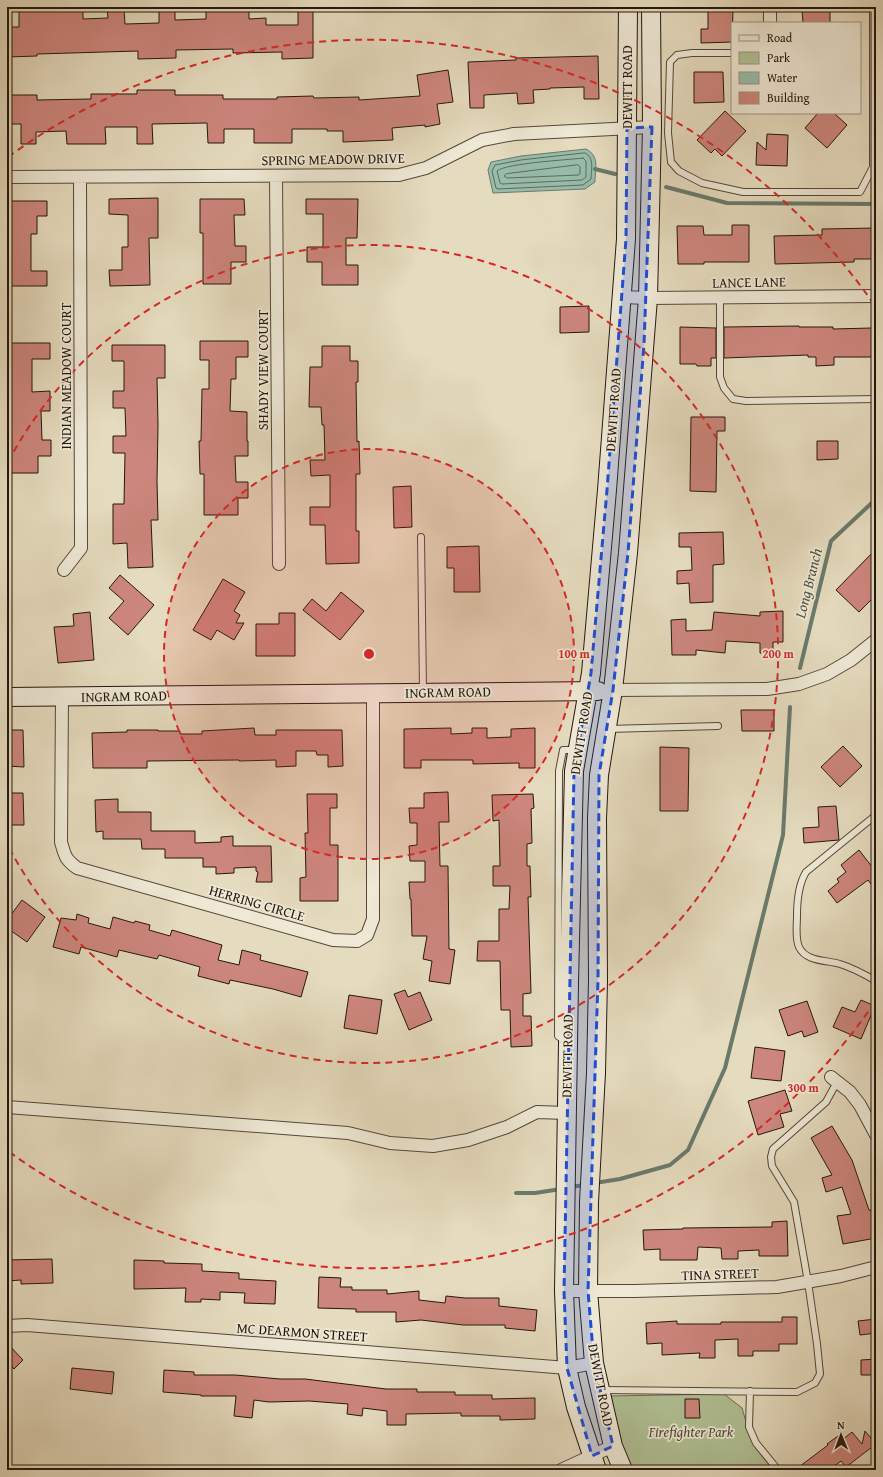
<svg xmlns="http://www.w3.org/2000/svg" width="883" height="1477" viewBox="0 0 883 1477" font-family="'Gentium Book Plus',serif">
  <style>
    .green { fill: #b0c195; stroke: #6a6c51 }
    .water { fill: #97bcab; stroke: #697a6c }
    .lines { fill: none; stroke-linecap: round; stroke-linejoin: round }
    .shore { stroke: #5e6a5c; stroke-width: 1 }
    .stream { stroke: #697a6c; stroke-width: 4 }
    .building { fill: #cd867d; stroke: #24170d }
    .lane-casing { stroke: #544839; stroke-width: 8 }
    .street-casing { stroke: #544839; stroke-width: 14 }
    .secondary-casing { stroke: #24170d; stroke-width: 20 }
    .lane { stroke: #eee8d5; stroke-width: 6 }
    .street { stroke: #eee8d5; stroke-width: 12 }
    .secondary { stroke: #eee8d5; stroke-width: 18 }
    .marked { fill: #1d4ed8; fill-opacity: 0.2; stroke: #1d4ed8; stroke-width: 3; stroke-dasharray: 8 5; stroke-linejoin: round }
    .ring { fill: none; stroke: #d62828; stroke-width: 2; stroke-dasharray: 7 5 }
    .labels { text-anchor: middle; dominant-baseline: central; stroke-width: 3.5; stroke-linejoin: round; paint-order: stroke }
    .street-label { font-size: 14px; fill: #24170d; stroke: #eee8d5 }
    .park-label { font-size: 14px; font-style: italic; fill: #4e4a36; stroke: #eee8d5 }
    .water-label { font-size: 15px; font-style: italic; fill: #4c5144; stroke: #eee8d5 }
    .centre { fill: #d62828; stroke: #eee8d5; stroke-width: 2 }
    .ring-label { font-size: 12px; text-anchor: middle; font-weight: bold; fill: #d62828; stroke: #eee8d5; stroke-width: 3.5; stroke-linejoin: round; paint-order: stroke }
  </style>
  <rect width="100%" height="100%" fill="#e5dbbe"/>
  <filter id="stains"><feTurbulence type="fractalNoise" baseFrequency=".005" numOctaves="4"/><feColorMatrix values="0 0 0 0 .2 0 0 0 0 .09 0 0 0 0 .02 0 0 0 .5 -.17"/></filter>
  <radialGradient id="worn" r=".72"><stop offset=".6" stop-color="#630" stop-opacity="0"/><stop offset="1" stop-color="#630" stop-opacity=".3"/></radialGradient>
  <path class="green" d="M724,1394L742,1408L752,1442L773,1470H631L624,1454L609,1396Z"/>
  <path class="water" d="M586,149C600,156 595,169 595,182L585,189L493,193L488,170L491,162L521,156Z"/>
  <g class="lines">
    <path class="shore" d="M585,153C595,158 591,170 591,179L583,185L498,189L496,188L492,171L495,165L521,160Z
      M583,158L586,161V177L582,180L502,184L500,183L497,171C507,163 568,160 583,158Z
      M578,165L580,167V173L579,175L507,178L504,176L506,174Z"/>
    <path class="stream" d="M595,169L615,174
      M666,187L727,203L876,204
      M800,668L831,541L876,499
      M595,1183L620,1179L670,1165L688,1150L725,1068L783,835L790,707
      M570,1187L585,1185
      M516,1193H535L561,1189"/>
  </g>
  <path class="building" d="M249,7V19L266,18V25H298V7H313V58L282,59V52L233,53V49L176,50V58L138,59V51L37,54V56L7,57V27H19V9L36,8V10L83,9V19L108,18L107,9H124L125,24L159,23V8H175V20L206,19V8Z
    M830,9V23H803L802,10Z
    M708,10H733L732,42L701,43V29H708Z
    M598,56L599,99H584V87L550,88V89L533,90L534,103L518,104L517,93L484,95V108H470L468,62L516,60V58Z
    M448,70L453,102L437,104L440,124L425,127V125L392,128L393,140L343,142V131H327V129H292V143H254V129H224V143H208L207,123L152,124L153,144H137V127H105L106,144H67L66,131L36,132V144H21V124H7V95H37V100L91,99V94H137V90H175V95H223V99H277V97L313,96L314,98L359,97V100L420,96L417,75Z
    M694,72H723L724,102L694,103Z
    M725,111L746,131L722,156L715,149L711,153L697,140Z
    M818,113H834L847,125L827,148L805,128Z
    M767,134L788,135L787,166L756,165L757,142L766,150Z
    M158,198V238H149L150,285L110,286L109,270H122V247H128V215L109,214V199Z
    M200,199H244L245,215H234L235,246H246V262H231V284H203V233H200Z
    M306,199H358L357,238H346V265H358V285H322V262H307V247H323V214H306Z
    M7,201H47V216H37V234H31V271H47V286H7Z
    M732,225H749V262H704V264H678L677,226H703L704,235H732Z
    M876,228V259H854V262L775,264L774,236L822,235V229Z
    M589,306V332L560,333V307Z
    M799,326V327H833V329L872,328L873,357H834V365L816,366V357H808V355L724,358V327Z
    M680,327L716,328V358H711V366H697L696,364H680Z
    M200,341H248V357H236V379H231L230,411L247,412V441H248V456H235L236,482H248V498H238V515H204V474H200L199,441H201L202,389H209V360H200Z
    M7,343H50V359H32V392L50,391V411H41L42,440H51V456H38V473H8Z
    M112,345H165V378H157L158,425L157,481L158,520H151L153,567L128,568L127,543L113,544V504H124L125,453H113V436H126L125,408H113V391H124V361H112Z
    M322,346H350V361H358V382H356L357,442L359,441L360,474H356V531H359V563L326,564L325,525H310V507H330V475L311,476L310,460H325L324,425H322L321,407H309L310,367H322Z
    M691,417H725V431H717L716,492L690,491Z
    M817,441H838V459L817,460Z
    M411,486L412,527L394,528L393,487Z
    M723,532L724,564L713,565V602L690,603L689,583L677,584V571L692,570L691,547H679V533Z
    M479,546L480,592H454V568H447V547Z
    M876,549V595L859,612L836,590Z
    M120,575L154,605L128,635L109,618L124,601L109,588Z
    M223,579L245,592L234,611L240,615L236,623H244L234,640L217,630L211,640L193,630Z
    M341,592L364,611L340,640L303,610L312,599L326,611Z
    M783,611V642H773V653H760V643L726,641L725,653L696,650V655H672L671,620L686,619V631L712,630L714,612L760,616V612Z
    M90,612L94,660L58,663L54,627L74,626L73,614Z
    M279,613H295V656H256V624H279Z
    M741,710H774V731H742Z
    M254,728L255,735H276V730H342L343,766L328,767V755H317L316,751H296V766L276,767V760L239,761V760L147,761V768H93L92,733L127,732V730H158V731H180V734H202V731Z
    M451,728V734L472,733V728H487V738L511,737V729L535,728V768H519V763L473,764V760H421V768H404V729Z
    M7,730H23L24,767L7,766Z
    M843,746L862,766L840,787L821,767Z
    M660,747L689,748L688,811H660Z
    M448,792L449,822H439L440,866H448L449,949L455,950L450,984L429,981L432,961L423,959L427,936H412L411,899H410L409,882H425V861H410L409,846L417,845V823H410L409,808H424V793Z
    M7,793H23L24,825H7Z
    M307,794H337V808H330V845H338V901H300V878L306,877L305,833H308Z
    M533,794L534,808L531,809L532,843L527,844V866H530L531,897H528L531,993L523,994V1016H531L532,1046L511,1047L510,1010H501L500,961H477L478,941H499V909H509L510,886H493V866H500L499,820L493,821L492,795Z
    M118,799V812H151V831H195V843L221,842V837L233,836V846H271L272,882H256L258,872L256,871V867L234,868V873L216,874V867H203V858H165V849H142L141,839H103V831L96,832L95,800Z
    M836,806L839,840L804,843L803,828L819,827L818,807Z
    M859,850L876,872V891L868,880L837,903L828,891L839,882L837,879L846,872L841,865Z
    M22,900L45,917L27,942L7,928V920Z
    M77,914L89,918L88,923L110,929L113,917L134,923L135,921L150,925L149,930L170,936L172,930L222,945L218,960L239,965L242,950L261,955L260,960L308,972L301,997L273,989L230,980L229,984L198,976L200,967L159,955L157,959L119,950L117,957L81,947L79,954L53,947L61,918L76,920Z
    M405,990L408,997L420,992L432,1020L409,1030L394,994Z
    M349,995L382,1000L377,1034L344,1028Z
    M861,1000L875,1006L861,1039L833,1027L842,1007L855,1012Z
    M807,1001L818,1032L804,1037L802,1031L788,1036L779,1010Z
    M755,1047L785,1051L781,1081L751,1078Z
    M785,1090L792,1111L780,1114L784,1127L758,1135L748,1101Z
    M832,1126L852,1160L869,1210H871L876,1238L843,1244L837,1216L851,1214L842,1187L826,1192L822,1178L832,1175L811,1138Z
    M787,1221L788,1256H759V1250L738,1251V1259H722L721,1248L698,1247L697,1260H660V1249L644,1250L643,1230L683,1229V1228L772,1227V1222Z
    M52,1259L53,1283L21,1284V1280L7,1281V1260Z
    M134,1260L164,1261V1263L202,1264V1271L239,1273V1279L276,1281L275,1304L244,1303L245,1293L220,1292V1300L201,1299V1302H185L186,1288L134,1289Z
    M319,1277L341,1278L340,1287H352V1290H387V1294L419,1291V1300L445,1303L446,1296L465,1298H499V1306L537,1310L535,1331L505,1328V1325H463L421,1320L396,1322V1312H356V1309L318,1308Z
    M782,1317H797V1344H779V1351H753V1356H738V1339L715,1340V1358H699L700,1353L662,1355V1343L647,1344L646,1323L677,1321V1324H721V1322H782Z
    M876,1319V1333L860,1335L858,1321Z
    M7,1343L23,1360L14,1369L7,1361Z
    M876,1359V1375H861V1360Z
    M72,1368L114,1372L112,1394L70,1389Z
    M164,1370L194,1372V1375H235L280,1379H305L386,1389H417V1392H455V1395H492V1399L535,1398V1419L500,1420V1416H461V1413L406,1414V1425H387V1411L363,1408L362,1416L347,1414L348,1404L309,1401L269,1402L254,1400L252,1418L234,1416L236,1396H201V1395L163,1392Z
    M685,1399H699L700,1418H685Z
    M865,1431L876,1444L846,1467L841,1461L829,1470H795L828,1445L827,1444L838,1436L842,1440L852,1432L862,1444Z"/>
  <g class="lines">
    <g class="lane-casing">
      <path id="lane" d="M732,53H692L677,55L670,62L668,133L671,162L679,171L702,183L743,192H860L873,167V7
        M720,298V377L724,388L733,399L746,401L876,399
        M421,537L423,691
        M608,729L718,726
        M876,815L806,872C798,885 797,901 797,916C797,926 795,938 799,947C806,962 827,960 840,964C853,968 864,974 876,981
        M565,1041L558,1036L559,771L563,750H577
        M602,1390L797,1392L815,1383L820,1374L817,1344L808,1282L794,1202L772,1166L771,1157L773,1149L826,1102L837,1082
        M750,1391L749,1427L756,1443L778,1470"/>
    </g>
    <g class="street-casing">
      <path id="street" d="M770,7V23
        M276,176L279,564
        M7,177L399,175L426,168L482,140L514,134L652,127
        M622,297L648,298L876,296
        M64,570L81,548L80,177
        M613,690L767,689L799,684L827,674L851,660L876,640
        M62,696L61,842C65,856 65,859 77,868L333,940L357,941L367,935L373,919V693
        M831,1077L850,1092L860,1105L876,1135
        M7,1107L348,1133L390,1143L433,1146L468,1140L507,1127L537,1112L566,1113
        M564,1291H635L777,1287L841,1276L876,1267
        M7,1326L27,1325L567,1368L594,1363
        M561,1470L613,1446"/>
    </g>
    <g class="secondary-casing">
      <path id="secondary" d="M7,697L598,691
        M597,1470L576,1407L567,1368L564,1291L569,982L574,771L591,673L607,490L626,239L628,7
        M623,1470L613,1446L594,1363L588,1291L589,1202L596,1073L598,980L597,818L599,775L613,690L628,553L648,298L652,127L651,7"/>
    </g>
    <use href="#lane" class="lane"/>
    <use href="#street" class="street"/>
    <use href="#secondary" class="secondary"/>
  </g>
  <path class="marked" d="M652,127L644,344L628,553L613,690L599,775L598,980L588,1291L594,1363L613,1446L592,1456L567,1368L564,1291L574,771L591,673L607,490L626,239L627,128Z"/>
  <circle cx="369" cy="654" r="205" fill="#d62828" fill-opacity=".12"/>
  <g class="ring">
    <circle cx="369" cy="654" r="205"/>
    <path d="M8 462A409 409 0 1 1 8 846"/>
    <path d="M875 1002A614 614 0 0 1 8 1151M8 157A614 614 0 0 1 875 306"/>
  </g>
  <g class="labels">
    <g class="street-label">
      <text transform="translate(627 87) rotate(-90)">DEWITT ROAD</text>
      <text transform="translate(333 159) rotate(-1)">SPRING MEADOW DRIVE</text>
      <text transform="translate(749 282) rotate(-1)">LANCE LANE</text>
      <text transform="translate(263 370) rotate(-90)">SHADY VIEW COURT</text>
      <text transform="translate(66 376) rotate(-90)">INDIAN MEADOW COURT</text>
      <text transform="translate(613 410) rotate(-86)">DEWITT ROAD</text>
      <text transform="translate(448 692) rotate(-1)">INGRAM ROAD</text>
      <text transform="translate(124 696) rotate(-1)">INGRAM ROAD</text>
      <text transform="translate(581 733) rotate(-81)">DEWITT ROAD</text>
      <text transform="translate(257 903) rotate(16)">HERRING CIRCLE</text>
      <text transform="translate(567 1056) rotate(-89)">DEWITT ROAD</text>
      <text transform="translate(720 1274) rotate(-2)">TINA STREET</text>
      <text transform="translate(302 1332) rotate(4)">MC DEARMON STREET</text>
      <text transform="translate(601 1385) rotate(79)">DEWITT ROAD</text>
    </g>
    <g class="park-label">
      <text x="691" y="1432">Firefighter Park</text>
    </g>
    <g class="water-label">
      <text transform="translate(808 583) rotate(-76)">Long Branch</text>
    </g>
  </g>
  <circle cx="369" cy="654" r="6" class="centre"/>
  <g class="ring-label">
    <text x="574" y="658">100 m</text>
    <text x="778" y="658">200 m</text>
    <text x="803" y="1092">300 m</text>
  </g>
  <rect width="883" height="1477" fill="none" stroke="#e5dbbe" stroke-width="24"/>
  <rect x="8" y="8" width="867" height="1461" fill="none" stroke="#24170d" stroke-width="2"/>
  <rect x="12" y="12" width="859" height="1453" fill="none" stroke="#24170d"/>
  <rect x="731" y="22" width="130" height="92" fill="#eee8d5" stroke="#9d9485"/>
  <rect x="739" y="35" width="20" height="6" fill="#eee8d5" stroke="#9d9485"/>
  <text x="767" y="42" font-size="12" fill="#24170d">Road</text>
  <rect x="739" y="52" width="20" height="12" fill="#b0c195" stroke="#9d9485"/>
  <text x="767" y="62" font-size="12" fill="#24170d">Park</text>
  <rect x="739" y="72" width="20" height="12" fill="#97bcab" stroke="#9d9485"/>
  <text x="767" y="82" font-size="12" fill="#24170d">Water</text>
  <rect x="739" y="92" width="20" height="12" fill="#cd867d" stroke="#9d9485"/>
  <text x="767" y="102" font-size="12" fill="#24170d">Building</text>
  <g transform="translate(841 1435) rotate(359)" stroke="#eee8d5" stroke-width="3" paint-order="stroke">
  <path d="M0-3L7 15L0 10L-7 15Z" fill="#24170d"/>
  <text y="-6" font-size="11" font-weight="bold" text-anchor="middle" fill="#24170d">N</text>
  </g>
  <rect width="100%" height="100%" filter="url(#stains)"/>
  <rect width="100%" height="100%" fill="url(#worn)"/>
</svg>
